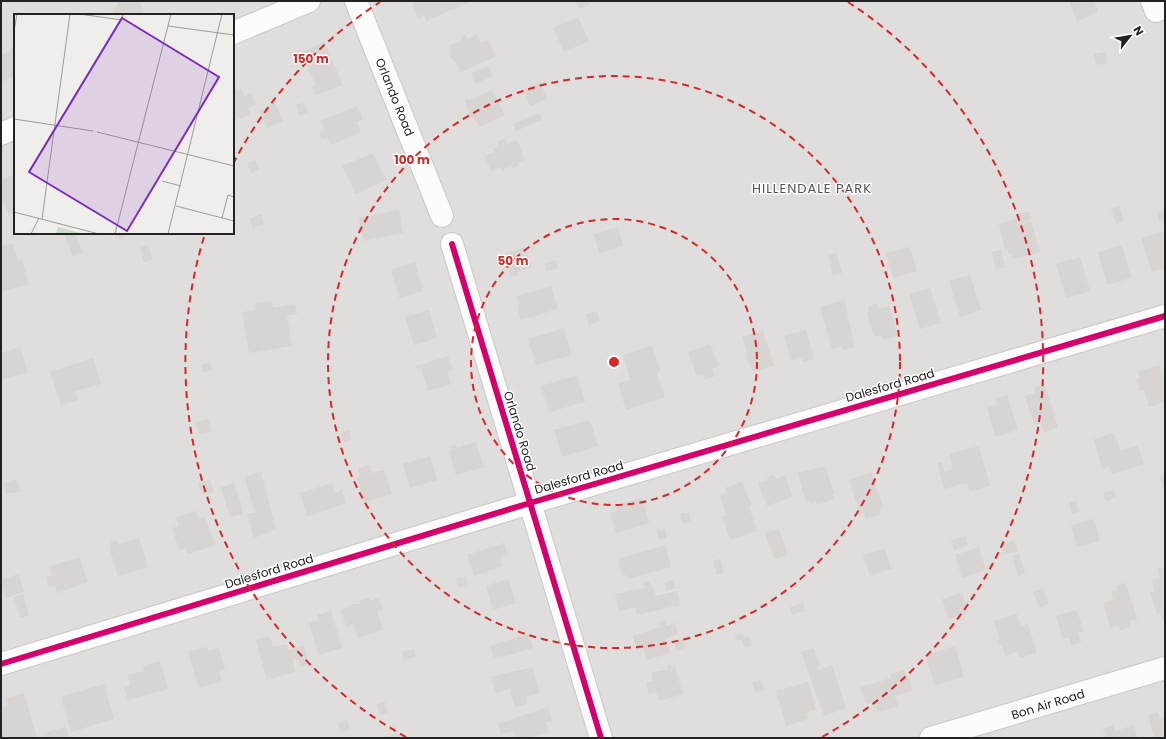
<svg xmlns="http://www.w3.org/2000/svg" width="1166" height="739" viewBox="0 0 1166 739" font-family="Poppins,sans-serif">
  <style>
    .residential { fill: #dfdedc; fill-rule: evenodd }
    .building { fill: #d7d4d2 }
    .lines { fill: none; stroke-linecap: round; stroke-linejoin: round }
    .minor-casing { stroke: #c9c8c7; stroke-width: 24 }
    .minor { stroke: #fdfcfc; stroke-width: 22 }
    .cycleway-casing { stroke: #fff; stroke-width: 8 }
    .cycleway { stroke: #d6006c; stroke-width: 6 }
    .ring { fill: none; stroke: #d62828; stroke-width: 2; stroke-dasharray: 7 5 }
    .labels { text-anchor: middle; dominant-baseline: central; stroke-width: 3; stroke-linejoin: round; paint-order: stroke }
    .street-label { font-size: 12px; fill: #222; stroke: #fff }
    .neighbourhood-label { font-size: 13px; letter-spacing: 1px; fill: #555; stroke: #fff }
    .inset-road { fill: none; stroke: #9e9c9b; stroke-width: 1 }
    .view { fill: #7b2cbf; fill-opacity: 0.15; stroke: #7b2cbf; stroke-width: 2 }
    .inset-edge { fill: none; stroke: #222; stroke-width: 2 }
    .centre { fill: #d62828; stroke: #fff; stroke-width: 2 }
    .ring-label { font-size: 12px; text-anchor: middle; font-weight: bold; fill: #d62828; stroke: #fff; stroke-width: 3; stroke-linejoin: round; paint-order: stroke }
  </style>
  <rect width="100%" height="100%" fill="#f0eeeb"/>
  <path class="residential" d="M1,1H1165V738H1ZM15,15H233V233H15Z"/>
  <path class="building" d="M116,1H123L124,4L130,1H140L144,11L142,12L143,15H114L112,9L118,6Z
    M417,1H467L468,3L426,21L424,15L418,18L412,5Z
    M575,1H589L590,4L579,9Z
    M1069,1H1094L1098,12L1077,21Z
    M578,17L589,41L564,52L553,28Z
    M477,34L481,43L489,40L495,57L460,72L455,61L450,57L451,50L449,46L463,40L461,36L465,35L467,39Z
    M324,42L343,85L316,95L312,87L316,85L301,52Z
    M14,47L15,79L12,77L1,82V55L10,51L9,48Z
    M1105,52L1108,63L1096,65L1094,54Z
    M488,66L493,76L475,84L471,73Z
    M540,82L547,99L530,106L523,90Z
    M236,87L237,90L241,88L245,96L251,93L256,105L248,108L251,114L233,121V89Z
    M492,90L505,115L479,127L474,117L471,119L465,100L468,98L469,101Z
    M275,103L283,121L267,128L259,111Z
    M304,103L308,113L300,116L296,105Z
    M357,106L363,119L357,122L361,132L331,145L328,138L322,140L319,133L325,130L320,121Z
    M539,113L542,120L516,131L513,124Z
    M504,139L507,144L517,140L525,160L518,163L519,166L512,169L511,166L502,170L501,167L491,171L485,156L495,152L493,149L499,146L497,142Z
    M373,153L386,180L356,194L342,166Z
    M255,160L259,169L251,173L247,164Z
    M15,174V213L9,215L1,195V180Z
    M1119,206L1124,221L1116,224L1111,209Z
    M399,210L403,233L363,241L359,218Z
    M1029,211L1032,219L1022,223L1019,214Z
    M1165,211V219L1159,221L1157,213Z
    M261,214L264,224L253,228L249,219Z
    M1019,218L1021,224L1031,221L1040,252L1013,259L1011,253L1009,254L1007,249L1005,250L999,224Z
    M618,227L623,246L599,253L594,234Z
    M1165,231V268L1152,272L1141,238Z
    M67,233H75L83,253L73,257L64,234Z
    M117,233H132L119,239Z
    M13,243L18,261L22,260L29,284L1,292V246Z
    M148,245L152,259L144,262L140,247Z
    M1122,245L1131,278L1107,285L1098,252Z
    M525,247L532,267L517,272L518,275L511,277L503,254Z
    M910,247L917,271L893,278L886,253Z
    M1001,250L1005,267L996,269L992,252Z
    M836,253L842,273L833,276L828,255Z
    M1080,257L1090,291L1066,298L1056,264Z
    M556,260L558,268L546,271L544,264Z
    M415,262L423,291L399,298L391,270Z
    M970,275L981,310L960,317L949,281Z
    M551,286L558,309L521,320L517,307L519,306L517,296Z
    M930,288L941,323L920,329L909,294Z
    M844,300L855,347L843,350L842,346L832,349L820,307Z
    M272,301L273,308L295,304L297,314L287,316L292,346L249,353L242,312L256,310L255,303Z
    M877,303L879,309L889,306L898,336L882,340L881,335L874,337L867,313L869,312L868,306Z
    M429,310L437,338L414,345L405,317Z
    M597,311L600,322L589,325L586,314Z
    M564,328L572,355L536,365L528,339Z
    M806,330L814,359L803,362L802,358L791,361L784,336Z
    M763,331L774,366L753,372L745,356L748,355L742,337Z
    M710,344L719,366L712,369L715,376L705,380L702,374L697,376L688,352Z
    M652,346L661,372L657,373L665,397L626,410L618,383L630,380L623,355Z
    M20,347L28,372L1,380V353Z
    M448,356L453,370L447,372L451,384L428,391L421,368L417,369L416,366Z
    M93,358L101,384L75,391L78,400L61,405L50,372Z
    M209,362L212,370L203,373L201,365Z
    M1159,365L1165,386V402L1149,407L1144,390L1140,391L1137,379L1140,378L1138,372Z
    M577,375L585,402L549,412L541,386Z
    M1045,384L1058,428L1044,432L1041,423L1034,425L1025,396L1035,393L1034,388Z
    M1007,395L1018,430L995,437L987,407L997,404L995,399Z
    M208,419L212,431L200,435L195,423Z
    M590,420L598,446L562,457L554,430Z
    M349,430L351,440L344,442L341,433Z
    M1114,433L1121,451L1138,445L1144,464L1112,474L1109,466L1102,469L1094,439Z
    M476,442L484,467L456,475L449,451L452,450L450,446L456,444L457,448Z
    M979,446L990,486L970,492L967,483L944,489L937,463L942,462L945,472L953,469L949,454Z
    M430,456L437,480L410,488L403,464Z
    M370,465L372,473L384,470L392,494L364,502L357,478L360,477L358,468Z
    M825,466L834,493L832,494L834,499L817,505L816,501L811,503L810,500L806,502L798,473Z
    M261,472L276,529L254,538L247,514L255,512L244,477Z
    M871,472L883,507L880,509L881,514L866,519L864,513L860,514L849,480Z
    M774,475L776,479L785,475L793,497L767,506L758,483L768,480L767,477Z
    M1165,475V486L1163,487L1159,477Z
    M17,479L21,491L6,494L3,483Z
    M210,480L214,492L202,495L198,483Z
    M742,482L748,498H750L752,505L749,506L757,531L730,540L722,516L726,515L720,495L727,493L725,488Z
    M234,483L241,504L243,514L230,517L221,487Z
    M332,483L335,493L342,490L346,503L307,517L300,493Z
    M1113,490L1116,497L1106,501L1103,493Z
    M642,498L649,523L616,533L610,513L616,511L615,506Z
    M1076,501L1079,512L1072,514L1069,503Z
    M196,511L199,519L205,517L215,545L188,554L186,548L179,550L172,528L179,526L176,517Z
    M689,512L691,521L682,523L680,514Z
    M1094,519L1100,541L1077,547L1071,525Z
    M665,529L667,538L659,540L657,531Z
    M779,529L788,555L774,559L765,533Z
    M965,536L968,545L954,550L951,540Z
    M139,538L148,567L118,576L109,547H111L110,543L117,541L118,544Z
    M1014,541L1018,551L1005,555L1002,544Z
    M504,543L508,555L500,557L503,566L474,576L467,555Z
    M665,545L671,567L628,579L627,575L622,576L618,559Z
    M979,547L986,570L962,578L955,555Z
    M885,549L891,569L870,576L863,555Z
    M1019,553L1025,574L1018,576L1012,556Z
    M79,557L88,582L57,593L55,586L49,587L46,577L52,575L49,567Z
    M720,559L724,573L717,575L713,561Z
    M1165,567V620H1163L1160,613L1157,614L1150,592L1155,591L1151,580L1160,578L1157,569Z
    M19,574L24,592L5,598L1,580Z
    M466,576L468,584L458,587L456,579Z
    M508,579L516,603L493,610L486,586Z
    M673,580L675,588L666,591L664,583Z
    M650,581L656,596L677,591L680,605L637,615L635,607L619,611L615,594L645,588L643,582Z
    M1126,583L1137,619L1129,621L1130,627L1120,630L1119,625L1110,628L1103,603L1113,600L1111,591L1117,590L1116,586Z
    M1043,588L1049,604L1039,608L1033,592Z
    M962,592L968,613L949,619L942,599Z
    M23,594L29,615L20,618L14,597Z
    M369,598L370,601L379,598L383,610L377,612L383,630L358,638L354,624L346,627L341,610L352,606L351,604H360L359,601Z
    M803,603L805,611L792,615L790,607Z
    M1077,610L1084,632L1078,633L1081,642L1071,645L1069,637L1063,639L1056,616Z
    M331,611L342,648L319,655L309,623L319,620L317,615Z
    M1017,614L1021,626L1028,624L1037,653L1020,658L1018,652L1005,656L1002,645L999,646L997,640L1000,639L994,621Z
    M665,620L666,626L675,623L678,634L666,638L670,653L647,660L643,648L637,650L633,636L661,627L659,622Z
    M742,633L744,638L749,636L752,646L745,648L742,639L737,641L735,635Z
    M529,634L533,648L502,657V655L494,658L490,646Z
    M270,636L273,647L287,644L288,650L304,646L309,664L300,667L298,658L292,660L295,672L267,680L256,640Z
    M682,639L685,648L677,651L674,642Z
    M955,646L964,676L935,686L925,655Z
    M207,647L208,651L219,648L225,670L219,672L222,681L199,688L188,652Z
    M814,648L820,666L817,667L818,670L832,665L846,708L824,716L801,652Z
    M414,649L416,657L404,660L402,652Z
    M160,661L168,689L128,700L124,687L130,685L128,675L144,671L143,666Z
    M671,664L672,668L675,667L683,694L659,701L656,692L649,694L646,683L653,681L651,673L668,669L667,666Z
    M532,667L540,693L526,697L528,703L515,707L509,689L496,693L491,677Z
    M904,670L906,677L908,676L913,691L895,696L898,706L878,712L873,702L866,704L860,687L891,678L890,674Z
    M760,680L764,690L756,693L752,683Z
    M808,682L816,710L806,713L808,719L786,726L776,691Z
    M104,684L114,719L71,732L61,697Z
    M24,693L37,738H2L1,708L8,706L6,698Z
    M385,702L388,713L380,715L377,704Z
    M548,707L552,721L546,722L549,732L528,738H516L514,731L501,734L498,724Z
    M1158,712L1160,718L1165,717V738H1154L1148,715Z
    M347,720L350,729L341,732L338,724Z
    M1114,725L1115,731L1134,725L1137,738H1106L1103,729Z
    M65,727L69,738H45L44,733Z
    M398,733L400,738H380Z"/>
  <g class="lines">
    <g class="minor-casing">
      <path id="minor" d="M356,1L442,216
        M1152,1L1156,11L1165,6
        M233,33L309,1
        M1,134L15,128
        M452,244L601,738
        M1,664L530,503L1165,316
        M931,738L1165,668"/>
    </g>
    <use href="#minor" class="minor"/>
    <g class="cycleway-casing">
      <path id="cycleway" d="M452,244L601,738
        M1,664L530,503L1165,316"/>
    </g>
    <use href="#cycleway" class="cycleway"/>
  </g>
  <g class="ring">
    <circle cx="614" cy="362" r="143"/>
    <circle cx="614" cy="362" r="286"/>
    <path d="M406 737A429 429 0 0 1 204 237M233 164A429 429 0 0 1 380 2M848 2A429 429 0 0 1 822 737"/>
  </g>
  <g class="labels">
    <g class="street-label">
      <text transform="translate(395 97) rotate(68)">Orlando Road</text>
      <text transform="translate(890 385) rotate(-16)">Dalesford Road</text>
      <text transform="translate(520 431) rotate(73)">Orlando Road</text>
      <text transform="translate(579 477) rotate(-16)">Dalesford Road</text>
      <text transform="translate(269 571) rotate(-17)">Dalesford Road</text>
      <text transform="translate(1048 704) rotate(-17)">Bon Air Road</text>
    </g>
    <g class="neighbourhood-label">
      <text x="812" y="188">HILLENDALE PARK</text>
    </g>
  </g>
  <g transform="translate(14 14)">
    <rect width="220" height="220" fill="#f0eeeb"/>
    <path d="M44,213L70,220H42Z" fill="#cadbca"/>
    <path class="inset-road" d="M65,0L108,6L109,0M154,12L220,21M0,17L3,0M0,105L79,117M83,118L220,152M148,167L167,172M162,192L220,207M0,198L85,220M208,204L214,181L220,183M28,205L56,0M17,220L25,204M101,220L157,0M154,220L208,0"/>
    <path class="view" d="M108,4L205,63L113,217L15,158Z"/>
    <rect width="220" height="220" class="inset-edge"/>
  </g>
  <circle cx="614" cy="362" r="6" class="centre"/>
  <g class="ring-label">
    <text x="311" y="63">150 m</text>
    <text x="412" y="164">100 m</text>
    <text x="513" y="265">50 m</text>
  </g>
  <rect width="1166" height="739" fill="none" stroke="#222222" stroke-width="4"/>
  <g transform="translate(1130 36) rotate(59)" stroke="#ffffff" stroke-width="3" paint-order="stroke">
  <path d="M0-3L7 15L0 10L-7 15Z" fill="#222222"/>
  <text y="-6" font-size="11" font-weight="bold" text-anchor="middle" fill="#222222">N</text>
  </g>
</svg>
